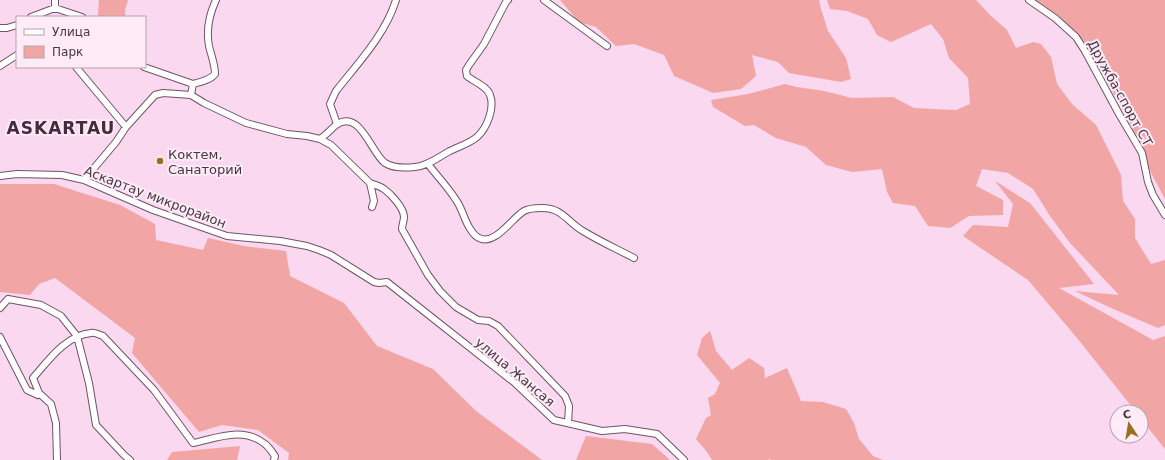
<svg xmlns="http://www.w3.org/2000/svg" width="1165" height="460" viewBox="0 0 1165 460" font-family="'DejaVu Sans',sans-serif">
  <style>
    .green { fill: #f2a5a5 }
    .lines { fill: none; stroke-linecap: round; stroke-linejoin: round }
    .minor-casing { stroke: #705367; stroke-width: 8 }
    .minor { stroke: #fff; stroke-width: 6 }
    .poi-dot { fill: #96701a; stroke: #ffeaf8; stroke-width: 1.5 }
    .labels { text-anchor: middle; dominant-baseline: central; stroke-width: 4; stroke-linejoin: round; paint-order: stroke }
    .street-label { font-size: 13px; fill: #463841; stroke: #ffeaf8 }
    .poi-label { font-size: 13px; fill: #463841; stroke: #ffeaf8; text-anchor: start }
    .district-label { font-size: 17px; font-weight: bold; letter-spacing: 1px; fill: #452b3e; stroke: #ffeaf8 }
  </style>
  <rect width="100%" height="100%" fill="#fad8ef"/>
  <path class="green" d="M99,0H128L125,10V17H99L98,16Z
    M560,0H819L821,9L828,31L846,58L851,79L841,82L789,73L778,62L752,55L756,76L741,89L713,93L674,76L664,55L634,44L616,46L596,27L579,22Z
    M827,0H976L991,16L1007,30L1016,48L1033,42L1041,44L1051,57L1057,84L1072,104L1096,125L1121,175L1123,201L1135,219V238L1151,264L1165,260V325L1158,328L1111,308L1075,291L1119,295L1070,243L1050,216L1033,189L1008,173L982,169L976,186L1003,200V215L969,216L950,228L928,226L915,206L893,203L887,192L882,169L852,172L826,165L806,147L776,138L754,125L745,126L713,107L711,100L748,94L785,84L797,87L824,91L852,98L893,97L914,108L956,110L970,104L968,78L949,58L943,39L931,24L891,42L877,35L868,19L847,11L830,9Z
    M1036,0H1165V199L1149,169L1144,149L1107,81L1091,48L1059,16Z
    M995,181L1030,203L1094,284L1059,288L1153,340L1165,336V449L1141,419V412H1136L1077,338L1028,280L963,236L973,225L1008,227L1013,204Z
    M0,184H54L120,205L155,224L156,240L203,250L208,238L244,246L286,251L290,276L344,303L377,346L433,369L476,411L542,460H288L289,453L258,430L222,425L199,432L132,353L135,338L55,278L39,284L30,295L0,292Z
    M710,331L716,351L732,370L749,358L764,368L765,378L787,368L801,401L823,402L846,409L854,423L859,439L873,456L883,460H771L769,459L768,460H712L707,452L696,439L706,418L711,415L708,398L715,394L720,383L697,355L702,338Z
    M586,436L652,444L670,460H576Z
    M240,446L237,460H167L172,452Z"/>
  <g class="lines">
    <g class="minor-casing">
      <path id="minor" d="M55,0V8L82,17
        M544,0L607,46
        M1029,0L1055,18L1076,37L1085,51L1119,114L1142,153L1148,182L1153,195L1165,215
        M31,17L55,8
        M0,28H7L17,25
        M0,66L17,55
        M76,67L126,127
        M144,67L193,84L191,95L204,103L246,123L287,134L307,136L320,139L331,145L370,183L374,201L372,207
        M193,84C201,82 210,80 215,74C215,64 211,55 209,46C206,30 209,15 216,0
        M337,124L330,104L336,91C358,63 385,35 396,0
        M320,139C326,135 331,129 336,125C360,108 371,153 385,163C393,168 406,168 415,167C427,166 437,158 448,152C457,147 469,144 477,137C487,128 495,108 490,95C487,86 474,82 467,76L466,70L469,65L484,44L506,2L508,0
        M428,164C437,176 448,187 456,200C462,208 464,219 469,227C472,232 474,236 479,238C495,246 512,218 524,211C529,208 536,208 542,208C563,208 567,222 583,231C599,241 617,249 634,258
        M0,176L17,174L62,175L84,180L153,210L227,236L280,241L307,246L319,250L331,255L374,282L379,283L387,282L515,383L554,420L602,431L625,429L657,434L684,460
        M84,180L116,142L126,127L155,95L163,93L191,95
        M370,183C375,185 380,186 384,189C391,194 404,208 404,217C404,221 402,225 402,229L428,275L440,291L456,307L478,320L489,321L498,326L565,396L569,406L568,423
        M0,308L8,299L41,305L61,316L77,336L89,383L96,425L124,455L130,460
        M0,337L27,390L38,395L39,393
        M57,460L56,423L51,404L39,393L33,378C48,361 66,335 91,333C95,332 99,335 103,336L154,390L193,443C217,438 243,426 265,444C269,447 272,452 275,456L274,460"/>
    </g>
    <use href="#minor" class="minor"/>
  </g>
  <circle class="poi-dot" cx="160" cy="161" r="4"/>
  <g class="labels">
    <g class="street-label">
      <text transform="translate(1120 93) rotate(61)">Дружба-спорт СТ</text>
      <text transform="translate(155 197) rotate(21)">Аскартау микрорайон</text>
      <text transform="translate(515 372) rotate(40)">улица Жансая</text>
    </g>
    <g class="poi-label">
      <text x="168" y="154">Коктем,<tspan x="168" dy="15">Санаторий</tspan></text>
    </g>
    <g class="district-label">
      <text x="61" y="128">ASKARTAU</text>
    </g>
  </g>
  <rect x="16" y="16" width="130" height="52" fill="#ffeaf8" stroke="#b5a3af"/>
  <rect x="24" y="29" width="20" height="6" fill="#ffffff" stroke="#b5a3af"/>
  <text x="52" y="36" font-size="12" fill="#463841">Улица</text>
  <rect x="24" y="46" width="20" height="12" fill="#f2a5a5" stroke="#b5a3af"/>
  <text x="52" y="56" font-size="12" fill="#463841">Парк</text>
  <g transform="translate(1129 424) rotate(348)"><circle r="19" fill="#ffeaf8" stroke="#b5a3af"/>
  <path d="M0-3L7 15L0 10L-7 15Z" fill="#96701a"/>
  <text y="-6" font-size="11" font-weight="bold" text-anchor="middle" fill="#463841">С</text>
  </g>
</svg>
